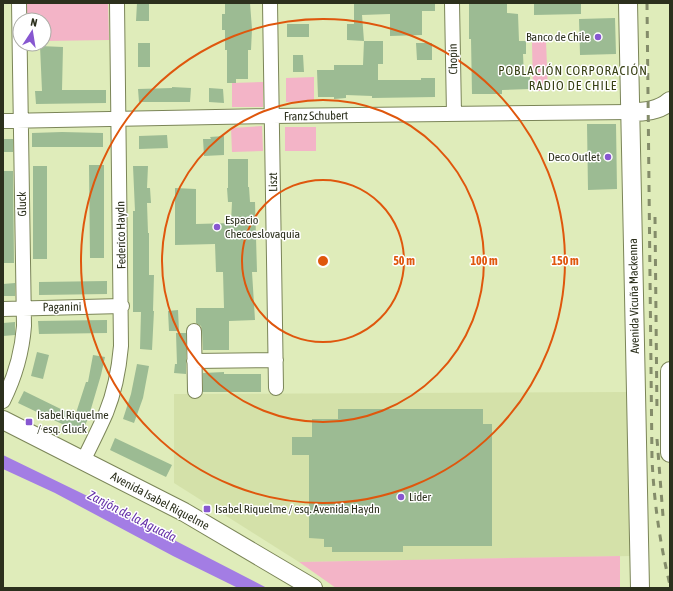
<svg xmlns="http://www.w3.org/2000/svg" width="673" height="591" viewBox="0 0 673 591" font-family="'Asap Condensed',sans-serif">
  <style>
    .built { fill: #d4e1a9 }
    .green { fill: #f3b4c7 }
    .water { fill: #a37de4 }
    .building { fill: #9cbb93 }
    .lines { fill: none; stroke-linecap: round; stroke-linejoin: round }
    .minor-casing { stroke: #7b8558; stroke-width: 16 }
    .major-casing { stroke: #7b8558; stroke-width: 20 }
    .minor { stroke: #fff; stroke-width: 14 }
    .major { stroke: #fff; stroke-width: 18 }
    .rail { stroke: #848c6a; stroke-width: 3; stroke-dasharray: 7 7; stroke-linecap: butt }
    .ring { fill: none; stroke: #df570d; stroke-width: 2 }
    .poi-dot { fill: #8757d0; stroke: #fff; stroke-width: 1.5 }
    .labels { text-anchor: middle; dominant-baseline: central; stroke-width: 3; stroke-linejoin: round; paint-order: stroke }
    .poi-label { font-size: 12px; fill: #2c301d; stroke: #fff; text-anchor: start }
    .street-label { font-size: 12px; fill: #2c301d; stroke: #fff }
    .neighbourhood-label { font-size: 13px; letter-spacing: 1px; fill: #384014; stroke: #fff }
    .water-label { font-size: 13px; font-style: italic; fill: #6531a8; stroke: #fff }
    .centre { fill: #df570d; stroke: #fff; stroke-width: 2 }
    .ring-label { font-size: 12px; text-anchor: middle; font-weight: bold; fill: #df570d; stroke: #fff; stroke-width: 3; stroke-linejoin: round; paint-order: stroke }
  </style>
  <rect width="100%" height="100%" fill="#dfecba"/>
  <path class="built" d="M630,392L631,556L299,562L174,483V394Z"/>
  <path class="green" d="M24,3H108L109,40L44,41V20H25Z
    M546,41L548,91H533L532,42Z
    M314,77V101L286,102V78Z
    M263,82V107H232V83Z
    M262,126L263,151L232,152L231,128Z
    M285,127H316V151H285Z
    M620,556V588H336L299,562Z"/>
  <path class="water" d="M3,455L108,506L267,588H238L173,556L55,493L3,469Z"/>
  <path class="building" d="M137,3H149V21H136Z
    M225,3H250L252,29L251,50H248V79H236V83H227V50H225V30H222V14H225Z
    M355,3H435V11H422V35L390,36V14L362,15L364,41L347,40V24H354V4Z
    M469,3H507V13L518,14L519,41H526V54H523L524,77H530V89L502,90V94H472L471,39H469Z
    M534,3H581V14L534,15Z
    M615,18L616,54L580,55L579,19Z
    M287,24H309V37H287Z
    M364,41H383V64H378V80H421V78H435V97L372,98V96L346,95V98L334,99V97H318L317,70H334V65H363Z
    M138,43H150V67H138Z
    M416,43H432V60H417Z
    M40,46L63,47L62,90H106V103L36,104L35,91H42Z
    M293,55H303L304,72H293Z
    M172,87L191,88L190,102H139L138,89L172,88Z
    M209,88L223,89L224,103L209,102Z
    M587,124H616L617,189L588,190Z
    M62,132L103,133V147H32V133Z
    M167,135L168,148L139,149V136Z
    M224,136V155L204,156L203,139H211L210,137Z
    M3,139H13V152H3Z
    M228,159H248V187H249L250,202H255L257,272H252L255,320L229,321V350H203L202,330L201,326L196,323V308H224L223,272H216L215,244L175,245V188L196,189V224L231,223L232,202H228L227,188H228Z
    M89,165H104V258H90Z
    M33,166H47V259H33Z
    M133,166H148L147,188H150L151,203H147L148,233H149V275H154L153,311H154L152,350L140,349L141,312H133V211H135Z
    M3,171H13L14,263H3Z
    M107,281V294L39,295V282Z
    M15,283V296H3V284Z
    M178,310L179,331H169L168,311Z
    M107,320V333L39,334L38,321Z
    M15,322V335L3,336V323Z
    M176,333H186V374L174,373L175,364H177Z
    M37,352L49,355L43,379L31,376Z
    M93,355L105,357L101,375L88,419L81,433L18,403L24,391L75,416L86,382H88Z
    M137,364L149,366L143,398L134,423L123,419L131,394Z
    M224,372V374H261V392H203V373Z
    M338,409H483V424H492V546H403V552H332V547H324V539L309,538V455H292V437H312V419H338Z
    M115,438L172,465L166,477L110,450Z"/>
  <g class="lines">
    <g class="minor-casing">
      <path id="minor" d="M270,3L276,388
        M452,3L454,114
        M3,121L272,116L630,112
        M3,309L122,306
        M194,331L195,391
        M194,361L276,360
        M3,401C15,377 22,353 24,326L19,3
        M83,461C91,445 99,429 106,413C115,391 119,369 121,346L117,3"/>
    </g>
    <g class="major-casing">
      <path id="major" d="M628,3L640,588
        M630,112C644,112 659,111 670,101
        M670,371V453
        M3,420L184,512L313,588"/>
    </g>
    <use href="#minor" class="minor"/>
    <use href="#major" class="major"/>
    <path class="rail" d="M647,3L652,459C654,502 660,544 670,585
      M655,217L657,413
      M657,439L663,516"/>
  </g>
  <g class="ring">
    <circle cx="323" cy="261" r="81"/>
    <circle cx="323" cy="261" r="161"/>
    <circle cx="323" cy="261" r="242"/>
  </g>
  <g class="poi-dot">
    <circle cx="598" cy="37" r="4"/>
    <circle cx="608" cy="157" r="4"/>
    <circle cx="217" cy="227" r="4"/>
    <rect x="25" y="418" width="8" height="8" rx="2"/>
    <circle cx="401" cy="497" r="4"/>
    <rect x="203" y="505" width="8" height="8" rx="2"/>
  </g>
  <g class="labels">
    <g class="poi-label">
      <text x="590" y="37" text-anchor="end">Banco de Chile</text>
      <text x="600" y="157" text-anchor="end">Deco Outlet</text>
      <text x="225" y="220">Espacio<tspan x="225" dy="14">Checoeslovaquia</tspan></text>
      <text x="37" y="415">Isabel Riquelme<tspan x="37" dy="14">/ esq. Gluck</tspan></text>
      <text x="409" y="497">Lider</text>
      <text x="215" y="509">Isabel Riquelme / esq. Avenida Haydn</text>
    </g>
    <g class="street-label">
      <text transform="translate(453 59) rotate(-91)">Chopin</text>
      <text transform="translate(316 116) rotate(-1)">Franz Schubert</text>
      <text transform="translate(273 182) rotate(-91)">Liszt</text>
      <text transform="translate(22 204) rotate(-91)">Gluck</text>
      <text transform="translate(121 235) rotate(-91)">Federico Haydn</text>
      <text transform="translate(634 296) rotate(-91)">Avenida Vicuña Mackenna</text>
      <text transform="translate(62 307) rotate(-1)">Paganini</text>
      <text transform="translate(160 501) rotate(28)">Avenida Isabel Riquelme</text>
    </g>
    <g class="neighbourhood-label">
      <text x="573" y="70">POBLACIÓN CORPORACIÓN<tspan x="573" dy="15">RADIO DE CHILE</tspan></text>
    </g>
    <g class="water-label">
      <text transform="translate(132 516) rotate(27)">Zanjón de la Aguada</text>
    </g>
  </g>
  <circle cx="323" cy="261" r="6" class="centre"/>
  <g class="ring-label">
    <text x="404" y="265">50 m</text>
    <text x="484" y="265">100 m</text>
    <text x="565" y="265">150 m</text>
  </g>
  <rect width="673" height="591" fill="none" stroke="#2c301d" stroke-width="8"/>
  <g transform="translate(32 32) rotate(12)"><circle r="19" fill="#ffffff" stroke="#abaca5"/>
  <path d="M0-3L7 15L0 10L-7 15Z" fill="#8757d0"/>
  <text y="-6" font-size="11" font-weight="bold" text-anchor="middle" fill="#2c301d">N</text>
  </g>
</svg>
